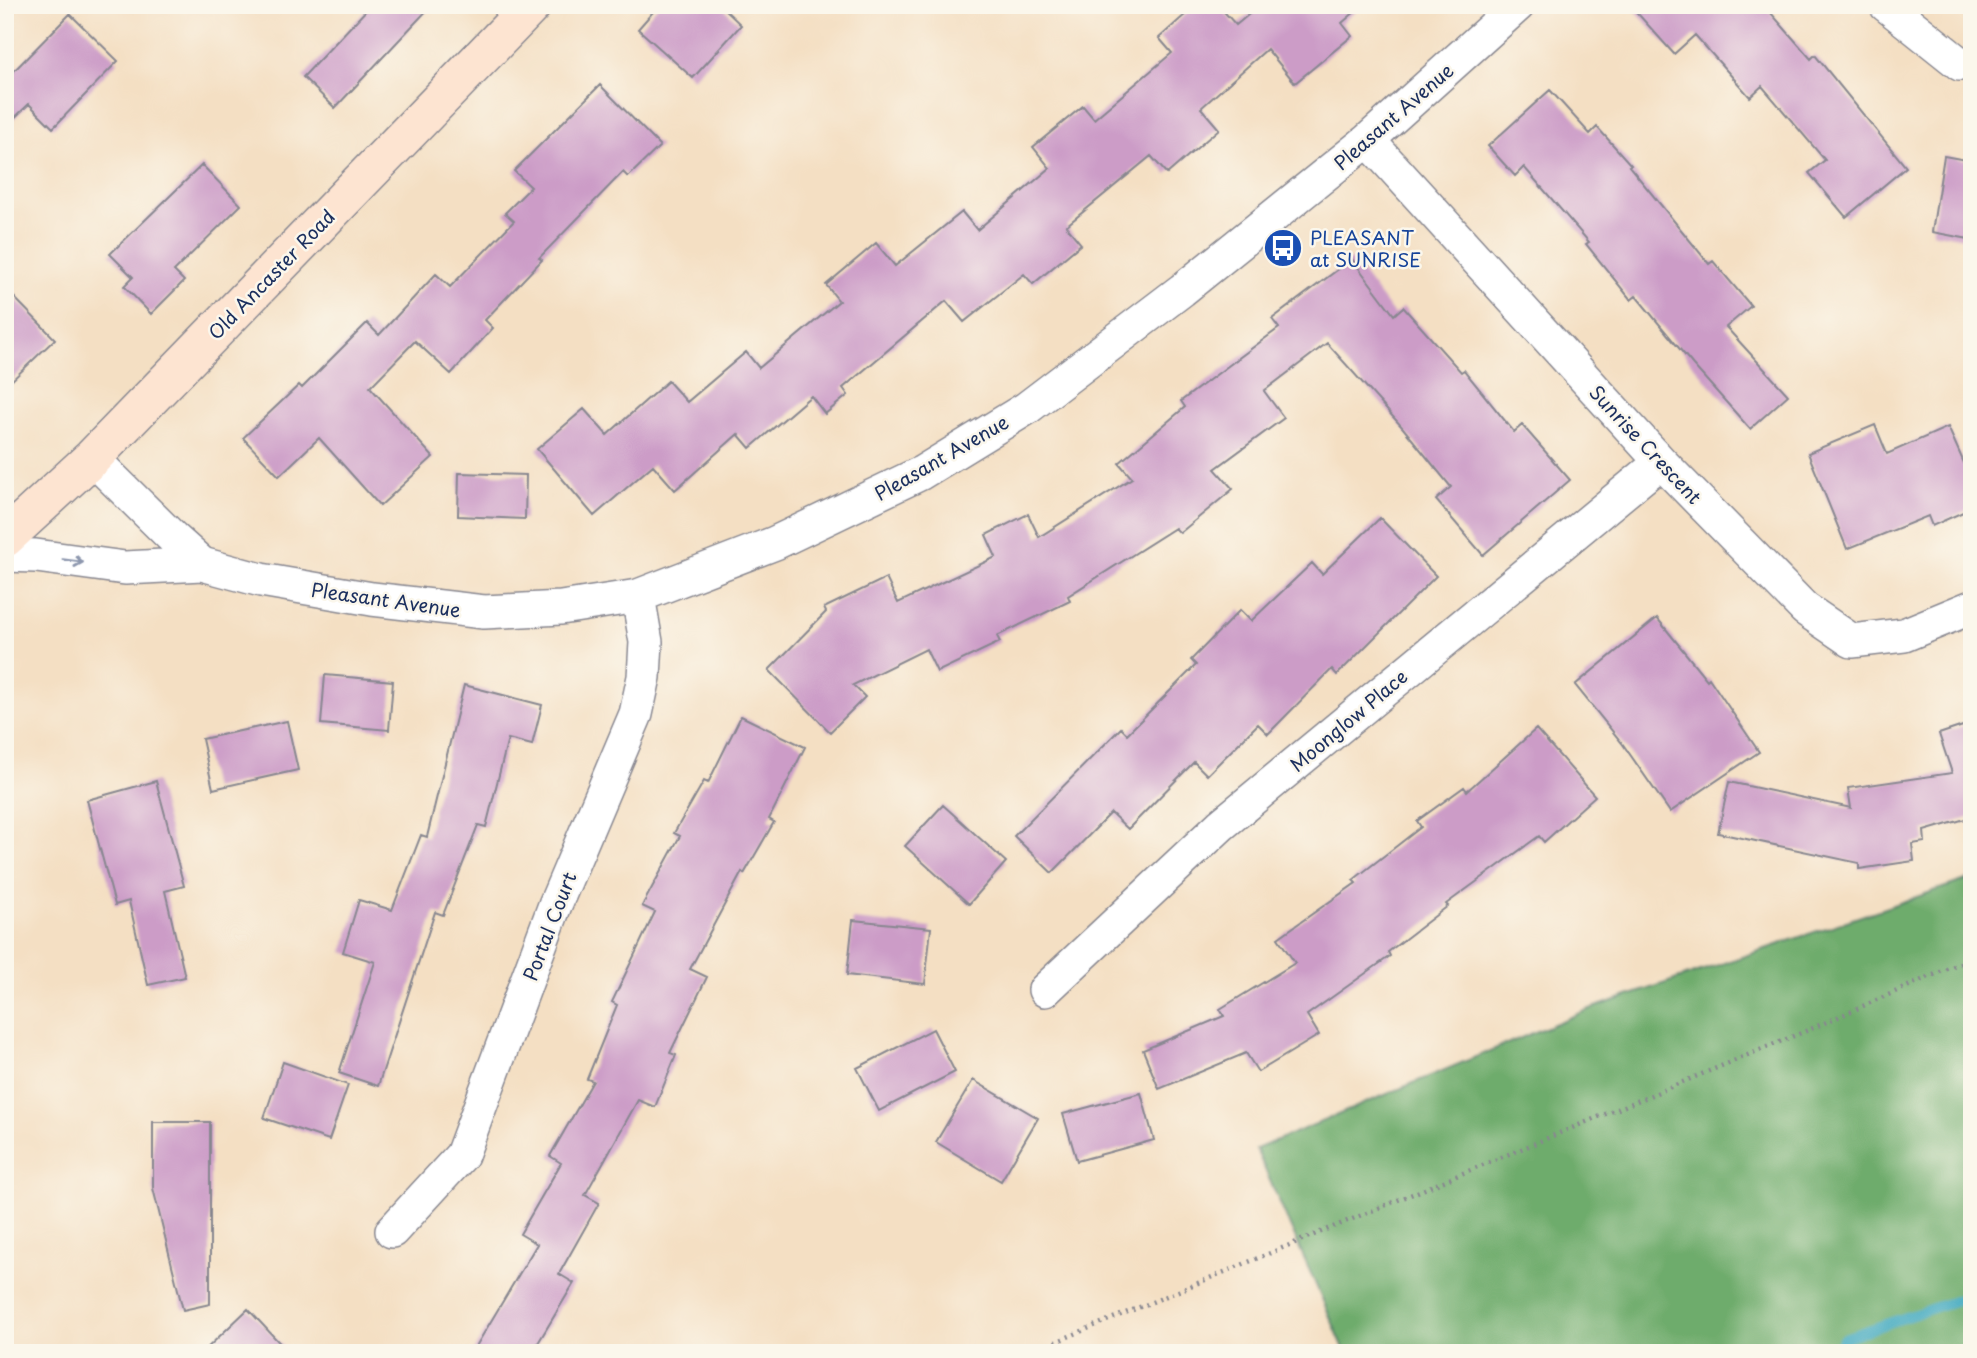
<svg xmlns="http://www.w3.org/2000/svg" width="1977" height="1358" viewBox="0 0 1977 1358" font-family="'Playpen Sans',sans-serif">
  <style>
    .forest { fill: #6eac6c; stroke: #446e65; stroke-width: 2 }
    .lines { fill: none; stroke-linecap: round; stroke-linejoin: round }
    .stream { stroke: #40a9c0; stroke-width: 10 }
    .building { fill: #cc9cc7 }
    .street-casing { stroke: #888790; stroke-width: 36 }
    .secondary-casing { stroke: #888790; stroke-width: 41 }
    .path { stroke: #888790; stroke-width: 4.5; stroke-dasharray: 2 5; stroke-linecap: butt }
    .street { stroke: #fff; stroke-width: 33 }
    .secondary { stroke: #fde4d1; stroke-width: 38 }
    .oneway { stroke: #8d97ae }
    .labels { text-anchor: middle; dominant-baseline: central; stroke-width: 5; stroke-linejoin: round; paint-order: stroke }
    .street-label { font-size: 19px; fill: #1b2f5e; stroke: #fbf7ec }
    .transit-label { font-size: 19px; fill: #164399; stroke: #fbf7ec; text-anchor: start }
  </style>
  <rect width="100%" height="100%" fill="#fbf7ec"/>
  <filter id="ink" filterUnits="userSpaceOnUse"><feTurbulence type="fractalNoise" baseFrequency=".0143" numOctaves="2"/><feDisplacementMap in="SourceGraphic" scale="14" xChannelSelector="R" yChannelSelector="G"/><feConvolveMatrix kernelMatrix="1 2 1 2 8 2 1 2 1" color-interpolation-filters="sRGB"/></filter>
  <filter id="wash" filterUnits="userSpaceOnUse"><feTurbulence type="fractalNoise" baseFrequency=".00686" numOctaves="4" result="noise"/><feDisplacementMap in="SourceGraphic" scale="28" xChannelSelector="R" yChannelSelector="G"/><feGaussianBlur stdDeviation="1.57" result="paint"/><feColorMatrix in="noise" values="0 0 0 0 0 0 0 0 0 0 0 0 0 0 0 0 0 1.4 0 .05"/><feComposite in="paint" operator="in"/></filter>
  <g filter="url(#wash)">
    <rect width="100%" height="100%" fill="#f4dfc3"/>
    <path class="forest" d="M1972,878V1353H1346L1256,1149L1590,1009Z"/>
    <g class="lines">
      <path class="stream" d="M1834,1353L1844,1338L1972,1295"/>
    </g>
    <g id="blocks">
      <path class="building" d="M371,5H432L335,108L303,77Z
        M659,5H720L741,25L693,78L638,29Z
        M1196,5H1218L1236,25L1260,5H1363L1342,23L1352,36L1295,83L1267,49L1201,108L1219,129L1167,174L1151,156L1066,226L1081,244L1033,284L1024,274L964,322L946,301L843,388L848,395L825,414L811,396L750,448L738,434L675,490L653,465L594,516L537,449L584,409L607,435L668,381L687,402L746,352L759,368L839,301L826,285L876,243L895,266L962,212L977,230L1050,168L1033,147L1083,106L1094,119L1172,53L1159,38Z
        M1630,5H1764L1811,59L1815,55L1906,167L1846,217L1809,173L1825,160L1762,86L1750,97L1695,35L1674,54Z
        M70,14L118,61L53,128L29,104L5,127V80Z
        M600,85L660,146L628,177L623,172L539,258L542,260L485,320L493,328L451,374L415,341L370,387L433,457L380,506L319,438L279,476L243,438L299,385L302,388L367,323L379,335L436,274L450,287L514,221L505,213L531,187L514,171Z
        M1550,90L1590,134L1597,127L1631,165L1629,166L1709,264L1713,261L1751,306L1726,327L1788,395L1750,429L1693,365L1636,296L1631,300L1586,244L1589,242L1524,167L1515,176L1488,146Z
        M1944,156L1972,161V223L1969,239L1932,232Z
        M202,165L241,205L174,271L184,281L151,314L124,286L133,277L110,254Z
        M1352,259L1394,315L1403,307L1461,372L1464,370L1514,432L1522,425L1570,480L1483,555L1436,500L1451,487L1403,428L1327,343L1264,391L1284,418L1215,469L1233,489L1180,533L1175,528L1068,596L1070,601L997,636L1000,642L937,672L926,649L853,685L865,697L830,732L769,670L826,612L824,608L886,578L898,603L996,557L986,535L1028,514L1039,537L1132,478L1119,463L1185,407L1181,401L1279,328L1272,319Z
        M5,288L55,339L5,387Z
        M1875,425L1887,454L1948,427L1972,481V508L1932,526L1928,516L1847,549L1808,453Z
        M459,473L526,475L525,519L458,516Z
        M1380,518L1436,576L1337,675L1332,669L1268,734L1258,724L1207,775L1194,762L1128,829L1111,813L1052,873L1014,836L1121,728L1127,734L1196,665L1191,660L1240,610L1251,621L1312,563L1322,574Z
        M1657,618L1707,680L1709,678L1759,752L1670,812L1622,743L1575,685Z
        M325,675L393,681L389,730L321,724Z
        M464,685L542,705L532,745L508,739L486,827L478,825L443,915L435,912L378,1086L339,1073L375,962L343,952L359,900L392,910L421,835L427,837Z
        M741,716L805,747L769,819L774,822L744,874L742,872L690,969L707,977L670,1053L676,1055L655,1107L638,1100L585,1195L599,1203L559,1274L574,1283L532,1353H472L537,1244L520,1234L561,1163L550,1156L593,1081L587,1079L617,1005L612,1002L655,912L642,906L680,836L674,833L704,781L708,783Z
        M287,721L298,770L213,789L202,739Z
        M1972,723V817L1924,831L1925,842L1912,844L1914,861L1859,869V863L1718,833L1729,782L1851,808L1848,788L1952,773L1939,734Z
        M1536,729L1595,796L1544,842L1539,836L1446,904L1448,906L1388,952L1390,956L1307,1015L1319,1035L1258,1072L1246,1053L1159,1089L1143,1050L1224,1016L1220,1009L1295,963L1278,938L1356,883L1353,880L1421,827L1417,821L1464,787L1467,791Z
        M156,781L184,886L165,891L185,977L148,985L129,901L115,905L87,800Z
        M943,805L1006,862L969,904L905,846Z
        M853,920L931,928L925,984L847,975Z
        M933,1029L955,1072L879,1111L857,1068Z
        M283,1062L348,1085L329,1140L264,1118Z
        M973,1080L1038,1118L1001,1181L936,1142Z
        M1141,1093L1154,1140L1077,1161L1063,1114Z
        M153,1122H210V1304L183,1310L153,1188Z
        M248,1309L289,1353H202Z"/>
    </g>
  </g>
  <g filter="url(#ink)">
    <use href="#blocks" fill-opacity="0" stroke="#888790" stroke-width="2"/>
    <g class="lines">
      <g class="street-casing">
        <path id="street" d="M1886,5L1960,64L1972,63
          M1368,140L1661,462L1805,609L1852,641L1904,635L1972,607
          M92,458L173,538L202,564
          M5,555L36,556L125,568L202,564L261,580L372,599L484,612L561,608L638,596L775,543L921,473L1027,408L1182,290L1368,140L1518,5
          M1045,990L1221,825L1661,462
          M392,1231L462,1155L555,905L636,714L644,677L646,642L638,596"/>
      </g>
      <g class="secondary-casing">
        <path id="secondary" d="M5,538L92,458L532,5"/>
      </g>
      <path class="path" d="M1029,1353L1813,1028L1972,958"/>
      <use href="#street" class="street"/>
      <use href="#secondary" class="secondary"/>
    </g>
    <defs><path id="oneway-shaft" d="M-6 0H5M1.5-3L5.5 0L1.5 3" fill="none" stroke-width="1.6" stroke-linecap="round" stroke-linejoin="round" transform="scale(1.75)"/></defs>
    <use class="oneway" href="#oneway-shaft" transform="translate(73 561) rotate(8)"/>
  </g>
  <defs>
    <g id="bus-disc" transform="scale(2.0125)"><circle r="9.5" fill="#1a4fb4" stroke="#fbf7ec"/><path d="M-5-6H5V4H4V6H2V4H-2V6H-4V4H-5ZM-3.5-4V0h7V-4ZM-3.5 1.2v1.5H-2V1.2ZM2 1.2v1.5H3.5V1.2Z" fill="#fff"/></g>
  </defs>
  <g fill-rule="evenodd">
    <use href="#bus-disc" x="1283" y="248"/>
  </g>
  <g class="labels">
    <g class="street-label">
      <text transform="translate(1393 116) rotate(-41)">Pleasant Avenue</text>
      <text transform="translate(271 274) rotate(-46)">Old Ancaster Road</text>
      <text transform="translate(1646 444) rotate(47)">Sunrise Crescent</text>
      <text transform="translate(941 457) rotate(-30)">Pleasant Avenue</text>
      <text transform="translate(386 599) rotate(8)">Pleasant Avenue</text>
      <text transform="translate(1348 720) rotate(-40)">Moonglow Place</text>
      <text transform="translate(549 926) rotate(-69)">Portal Court</text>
    </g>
    <g class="transit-label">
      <text x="1310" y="237">PLEASANT<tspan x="1310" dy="22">at SUNRISE</tspan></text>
    </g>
  </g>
  <rect width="1977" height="1358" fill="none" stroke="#fbf7ec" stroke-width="28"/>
</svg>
